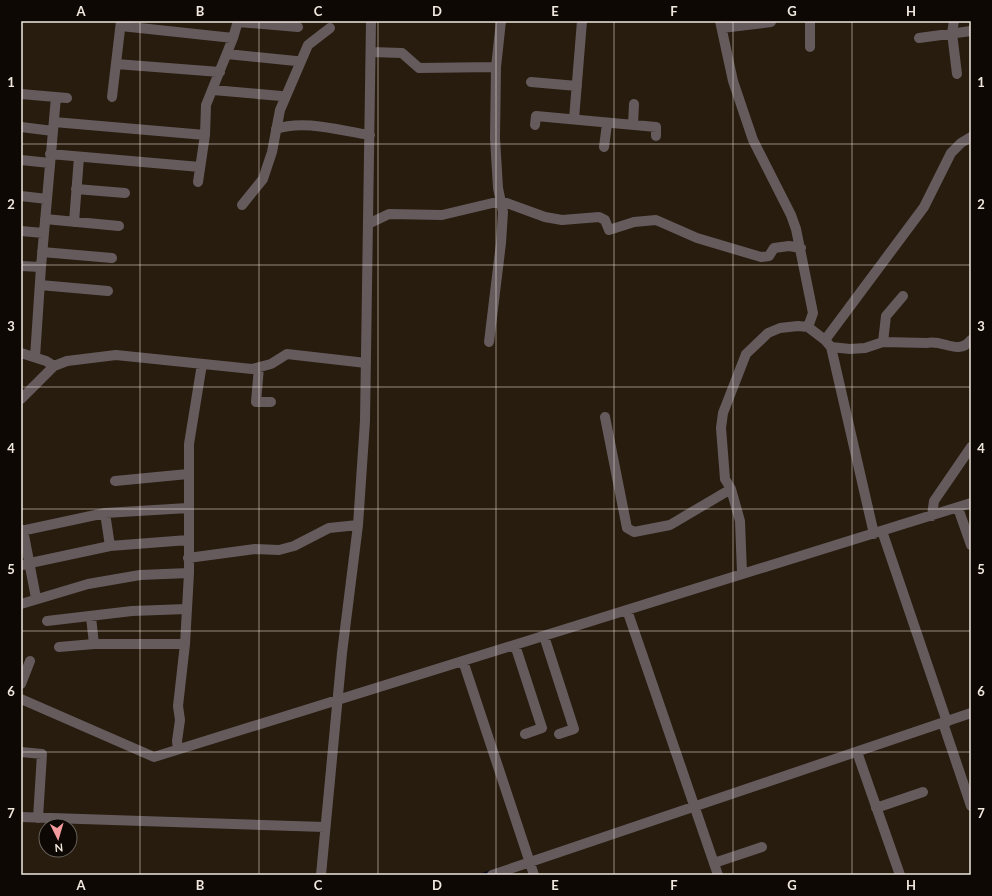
<svg xmlns="http://www.w3.org/2000/svg" width="992" height="896" viewBox="0 0 992 896" font-family="Lato,sans-serif">
  <style>
    .lines { fill: none; stroke-linecap: round; stroke-linejoin: round }
    .stream { stroke: #00071b; stroke-width: 3 }
    .minor { stroke: #655b5d; stroke-width: 10 }
    .grid { fill: none; stroke: #f0e8df; stroke-width: 1; stroke-opacity: 0.55 }
    .neatline { fill: none; stroke: #f0e8df; stroke-width: 1.5 }
    .grid-label { font-size: 13px; text-anchor: middle; font-weight: bold; fill: #f0e8df }
  </style>
  <rect width="100%" height="100%" fill="#281c0e"/>
  <g class="lines">
    <path class="stream" d="M481,875L490,872"/>
    <path class="minor" d="M720,21L733,81L753,140L791,215L796,229L813,313L808,327
      M810,21V47
      M954,21L952,33L957,74
      M238,22L298,27
      M121,26L233,38
      M722,28L771,22
      M919,38L971,31
      M371,52L402,53L419,68L496,67L495,138L498,188L503,212L501,243L489,342
      M227,54L296,61
      M116,64L220,72
      M496,67L501,21
      M531,82L577,86
      M213,90L281,96
      M21,94L67,98
      M112,97L121,21
      M574,119L582,21
      M54,122L205,135
      M535,125L536,116L656,127V136
      M633,125L634,104
      M21,127L53,131
      M276,129C304,119 341,131 370,135
      M604,147L607,124
      M50,154L200,167
      M21,160L50,163
      M198,182L205,135L206,105L233,38L238,21
      M76,189L125,193
      M21,196L47,199
      M242,205L263,179L272,152L280,110L308,45L330,28
      M45,219L119,226
      M74,222L79,157
      M368,224L389,214L442,215L501,201L545,217L562,220L599,217L605,220L609,230L634,222L656,220L697,238L761,257L769,256L774,248L789,246L801,248
      M21,231L43,233
      M42,252L112,258
      M21,266L41,267
      M40,285L108,291
      M825,340L924,207L951,153L961,143L971,137
      M883,342L886,316L903,296
      M831,347L850,349L865,348L883,342L927,343C943,339 958,356 971,340
      M21,353L46,361L54,366
      M35,357L41,267L56,97
      M259,367L256,402H271
      M21,399L54,366L67,361L116,355L252,369L271,364L287,354L366,363
      M605,417L627,528L634,532L670,525L731,489
      M115,481L188,474
      M958,508L971,545
      M105,513L110,546
      M932,516L934,501L971,447
      M23,530L36,598
      M21,531L105,513L188,508
      M882,531L947,722
      M188,558L255,549L279,550L294,546L329,528L358,525
      M21,565L110,546L188,540
      M742,573L740,521L731,489L725,479L721,428L723,413L746,354L768,333L780,328L798,326L808,327L825,340L831,347L874,534
      M21,604L88,584L140,575L189,573
      M627,610L718,875
      M91,617L94,644
      M47,621L132,611L187,609
      M544,636L574,729L559,734
      M515,645L542,728L525,734
      M59,647L94,644H185
      M463,661L534,875
      M21,684L30,661
      M21,699L154,757L971,503
      M943,723L971,806
      M178,749L177,741L180,720L178,706L185,644L189,573V444L202,364
      M21,752L42,754L38,818
      M857,752L900,875
      M876,808L923,792
      M21,817L325,827
      M714,863L762,847
      M321,875L342,653L358,525L365,421L371,21
      M492,875L971,713"/>
  </g>
  <path class="grid" d="M140,21V875M259,21V875M378,21V875M496,21V875M614,21V875M733,21V875M852,21V875M21,144H971M21,265H971M21,387H971M21,509H971M21,631H971M21,752H971"/>
  <rect width="992" height="896" fill="none" stroke="#0d0803" stroke-width="44"/>
  <g transform="translate(58 838) rotate(175)"><circle r="19" fill="#0d0803" stroke="#68625b"/>
  <path d="M0-3L7 15L0 10L-7 15Z" fill="#f59b9d"/>
  <text y="-6" font-size="11" font-weight="bold" text-anchor="middle" fill="#f0e8df">N</text>
  </g>
  <rect x="22" y="22" width="948" height="852" class="neatline"/>
  <g class="grid-label">
    <text x="81" y="16">A</text>
    <text x="200" y="16">B</text>
    <text x="318" y="16">C</text>
    <text x="437" y="16">D</text>
    <text x="555" y="16">E</text>
    <text x="674" y="16">F</text>
    <text x="792" y="16">G</text>
    <text x="911" y="16">H</text>
    <text x="11" y="87">1</text>
    <text x="981" y="87">1</text>
    <text x="11" y="209">2</text>
    <text x="981" y="209">2</text>
    <text x="11" y="331">3</text>
    <text x="981" y="331">3</text>
    <text x="11" y="453">4</text>
    <text x="981" y="453">4</text>
    <text x="11" y="574">5</text>
    <text x="981" y="574">5</text>
    <text x="11" y="696">6</text>
    <text x="981" y="696">6</text>
    <text x="11" y="818">7</text>
    <text x="981" y="818">7</text>
    <text x="81" y="890">A</text>
    <text x="200" y="890">B</text>
    <text x="318" y="890">C</text>
    <text x="437" y="890">D</text>
    <text x="555" y="890">E</text>
    <text x="674" y="890">F</text>
    <text x="792" y="890">G</text>
    <text x="911" y="890">H</text>
  </g>
</svg>
